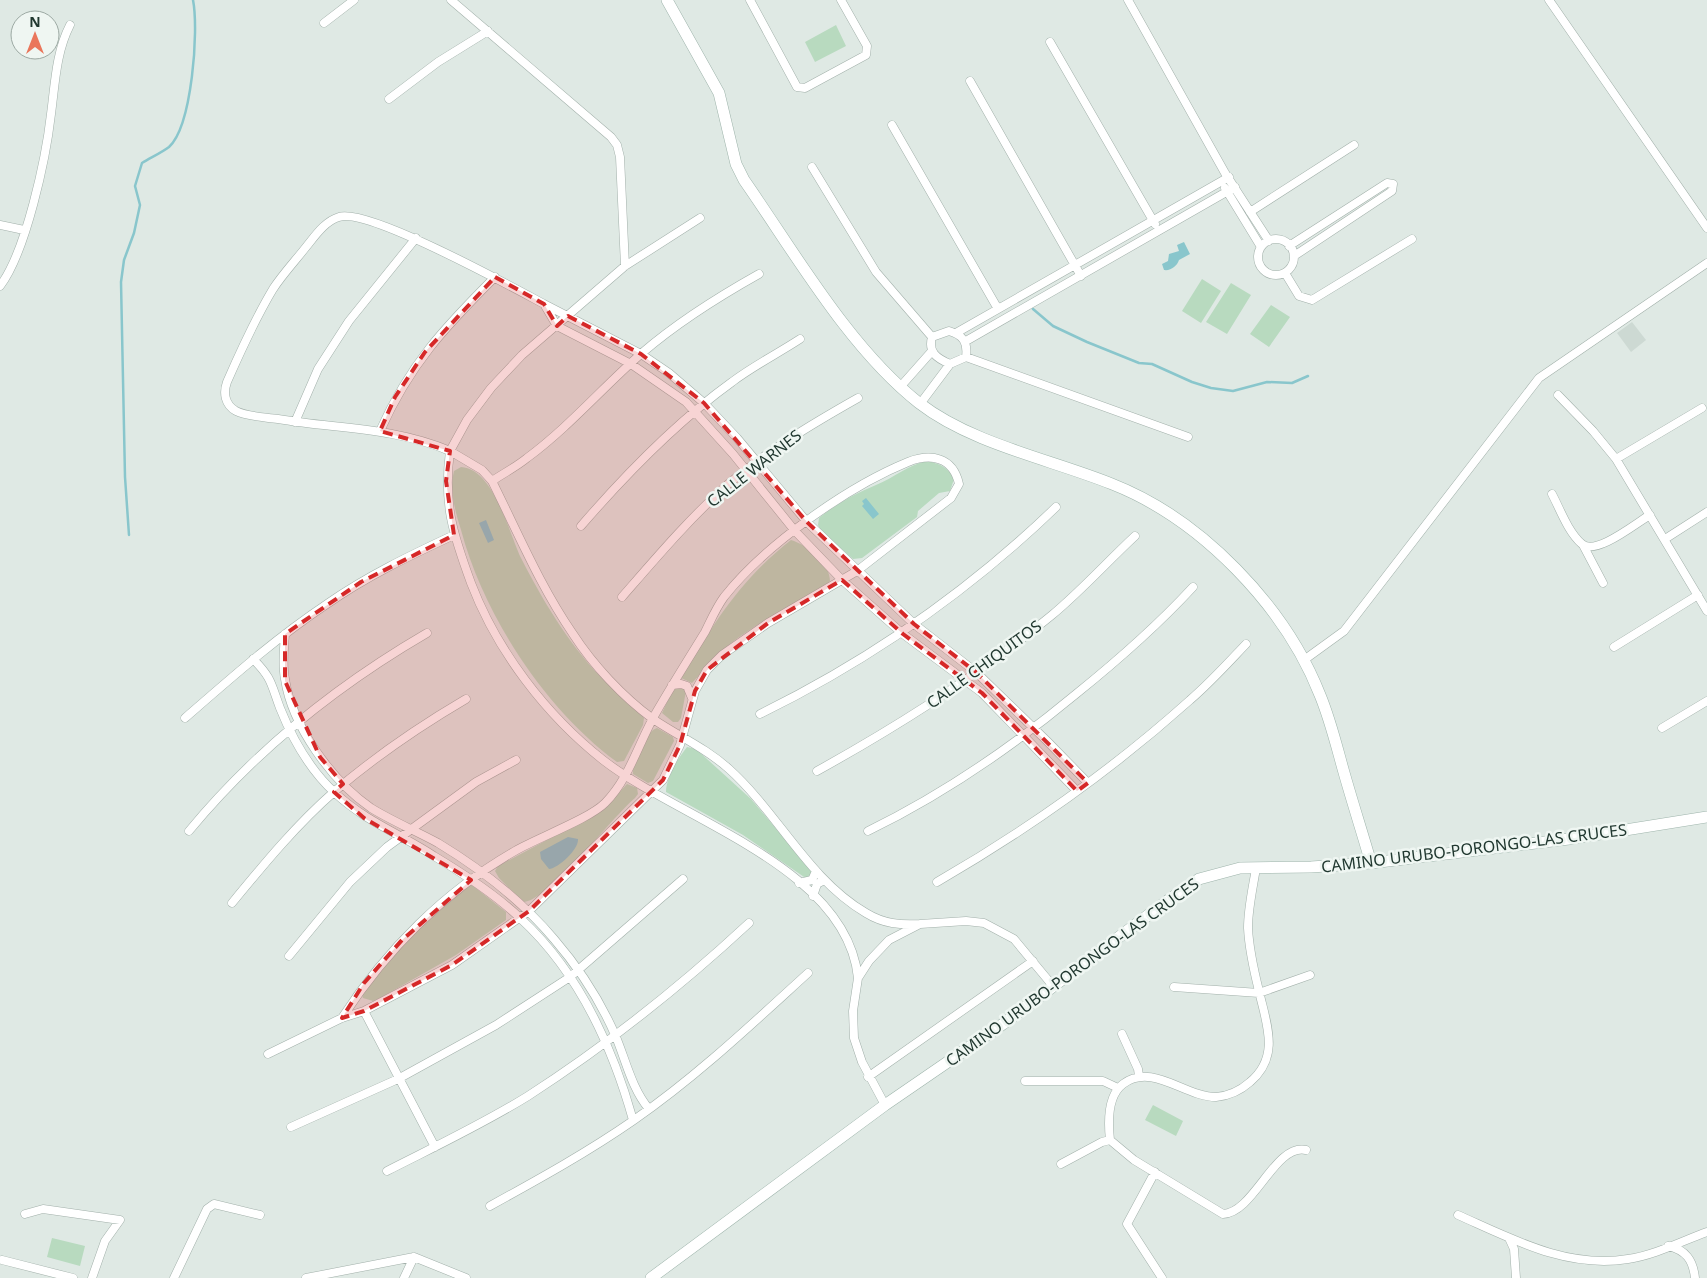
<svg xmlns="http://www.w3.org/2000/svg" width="1707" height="1278" viewBox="0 0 1707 1278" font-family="'Noto Sans',sans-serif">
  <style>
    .built { fill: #cdd9d3 }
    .green { fill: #b8dabf }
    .water { fill: #89c6cc }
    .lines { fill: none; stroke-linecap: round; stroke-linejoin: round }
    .stream { stroke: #89c6cc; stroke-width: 2.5 }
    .street-casing { stroke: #a2b0aa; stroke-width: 9 }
    .secondary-casing { stroke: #9eb4ab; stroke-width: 12 }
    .street { stroke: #fff; stroke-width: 8 }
    .secondary { stroke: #fff; stroke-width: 11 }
    .marked { fill: #d62828; fill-opacity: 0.2; stroke: #d62828; stroke-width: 4; stroke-dasharray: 10 6; stroke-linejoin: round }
    .labels { text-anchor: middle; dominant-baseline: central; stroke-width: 5; stroke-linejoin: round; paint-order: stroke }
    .street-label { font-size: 16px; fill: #213830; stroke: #eff6f2 }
  </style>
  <rect width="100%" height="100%" fill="#dfe9e4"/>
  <path class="built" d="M1632,322L1646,340L1631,352L1617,333Z"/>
  <path class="green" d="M836,25L846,46L815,62L805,42Z
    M1202,279L1221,291L1201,323L1182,311Z
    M1231,283L1251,295L1227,334L1206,322Z
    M1271,305L1290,317L1269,347L1250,334Z
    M928,461C940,464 948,467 954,479L950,491L939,493L918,511L917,517L862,558L853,559L821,531L818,525L819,518C836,504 856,493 876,485C894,478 909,464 928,461Z
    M461,467C494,469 509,533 521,558C542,599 568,643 600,676C615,690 631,702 644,718L643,725L624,761L617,762C545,709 484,616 461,530C455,510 449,491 454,471Z
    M791,540C807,545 830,563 830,581L826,586C794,604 759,621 730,644C715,656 705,670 692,683L681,678C714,623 740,580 791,540Z
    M674,687H683L686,691L681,718L678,722H673L662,713Z
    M657,728L673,737L674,741L653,781L648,783L633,774C632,762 645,732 657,728Z
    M687,747L696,749L751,799L811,870V875L807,879L743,835L666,792C666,778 678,758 687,747Z
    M627,784L637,788L638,794L635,798C612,817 548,902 523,902L499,878L495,871L498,866L603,810Z
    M472,885L506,912V920L456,955L380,998L373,1001L363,998L362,995C393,955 428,912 472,885Z
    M1153,1105L1183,1121L1176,1136L1145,1120Z
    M52,1238L85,1246L80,1266L47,1257Z"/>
  <path class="water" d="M1184,242L1190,254L1179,260C1177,266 1171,271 1164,270L1162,264L1168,261L1169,254L1179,251L1177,245Z
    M866,498L879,514L873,519L862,506L864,504L862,501Z
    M486,520L494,540L488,543L479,523Z
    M568,837L578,839C579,849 559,868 549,869L541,859L540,852Z"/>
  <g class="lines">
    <path class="stream" d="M1033,309L1053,326L1087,342L1139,363L1152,364L1192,382L1211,388L1233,391L1267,382L1292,383L1308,376
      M129,535L125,477L121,282L124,260L134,233L140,205L135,186L142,163C150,158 161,153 169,147C192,126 199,30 193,0"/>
    <g class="street-casing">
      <path id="street" d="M451,0L611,137L617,145L620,157L625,266
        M750,0L797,87L805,88L866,55L867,46L841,0
        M1128,0L1225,173L1269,241
        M1549,0L1707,228
        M324,23L354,0
        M1050,42L1155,224
        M970,81L1081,276
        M389,99L438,62L488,31
        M892,125L998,309
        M812,167L876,272L932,337
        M1225,188L1261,247
        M1250,212L1354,145
        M0,225L24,230
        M1258 257a18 18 0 1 1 36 0a18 18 0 1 1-36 0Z
        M1289,246L1387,183L1393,184L1392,191L1294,256
        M1285,273L1299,296L1312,300L1412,239
        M0,286C26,252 46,158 51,114C55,84 56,52 70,25
        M544,304C512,287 367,207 339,217C325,221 315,236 306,247C295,261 282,275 273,289C255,319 241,350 227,382C223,393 225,405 236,411C248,417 265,417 278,419C336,429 394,427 450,451L467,420L491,388L522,355L625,266L700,218
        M949,331C963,335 968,342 966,357L950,364C936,358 928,352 932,337Z
        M956,333L1229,177
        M966,341L1235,187
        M966,357L1188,437
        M901,386L932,351
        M1558,395L1593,431L1616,459L1707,611
        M920,404L950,364
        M295,422L318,369L349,321L416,238
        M380,431C410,364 444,328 495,277
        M1616,459L1702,408
        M492,481C504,473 516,467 527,458C569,427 603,387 642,353C678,322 718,297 759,274
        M1552,494C1560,509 1568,532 1582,544C1596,556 1636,523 1650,515
        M581,526C626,474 675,423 732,382C753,366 777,354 800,339
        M1665,539L1707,512
        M1583,545L1603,583
        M622,597C656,558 689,519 727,485C767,451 812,424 858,398
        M285,634C284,649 282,664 285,679C292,726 332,781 371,808C392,821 416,831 438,843C481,869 521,900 554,939C579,968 601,1002 616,1037C626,1061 632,1089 649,1109
        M1614,647L1698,595
        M253,659C272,678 271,684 280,708C292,738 311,771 335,793C368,823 399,833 434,856C464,874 495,894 520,918C579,972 612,1045 633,1120
        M1304,660L1344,631L1539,378L1707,263
        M672,685L681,684L687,686L692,698
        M760,714C870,660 968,592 1056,507
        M185,718C231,678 276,638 327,604C367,576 411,555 454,535
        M1662,728L1707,701
        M817,771C900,725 979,675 1052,615C1082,590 1107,562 1135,536
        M1077,791L982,693L903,634L842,580L795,531L733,454L686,402L631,364L557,326L544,304L641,354L669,373L704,403L737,438L807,522L914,624L977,673L1047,741L1088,783
        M189,831C256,750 336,686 427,633
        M868,831C944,794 1011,748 1076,694C1117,661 1157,626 1193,587
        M1256,868C1253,887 1248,908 1248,928C1249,948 1254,971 1259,991C1266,1023 1281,1056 1250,1082C1241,1090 1228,1096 1216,1097C1185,1097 1152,1062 1123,1084C1107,1096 1108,1122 1110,1140L1134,1160L1223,1214C1254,1213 1275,1143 1306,1150
        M937,882C1027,830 1112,770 1190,700C1210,683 1228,663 1246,644
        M799,883L812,880L816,871
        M813,896L817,884L824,880
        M232,903C264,864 297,824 335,791C376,756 420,726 466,699
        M289,956L350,882L387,847L476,782L516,760
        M858,978C847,867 680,820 603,760C546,715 497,651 471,583C453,534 443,504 450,451L482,470L492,481C518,533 540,586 573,634C593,665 623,697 653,719C678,736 706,748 729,769C778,813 808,879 866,913C884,924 900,925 920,924
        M1174,987L1259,993L1310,975
        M364,1011L435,1147
        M1122,1034L1138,1069L1139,1076
        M268,1054L342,1018L364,1011L452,965L529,911L663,780L680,745L695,691L707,670L722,655L768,623L857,571L951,498L959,484C953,457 931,453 908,462C847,487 765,545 724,597C716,608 711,620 705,632C689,658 672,685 657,711C639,741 630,778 605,803C589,819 537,838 515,851C445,891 386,950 342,1018
        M868,1077L1033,961
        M1025,1081H1103L1118,1088
        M885,1105L862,1062L854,1038L853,1011L858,978L869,961L889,940L920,924L966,921L984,923L1014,939L1053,986
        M291,1127L398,1079L496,1025L570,977L683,879
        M1061,1164L1102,1142L1110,1140
        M387,1171C434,1147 483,1124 528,1096C607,1045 680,987 749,923
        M1155,1172L1127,1224L1162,1278
        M490,1206C539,1179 588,1152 634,1120C696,1077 752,1024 808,973
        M25,1214L43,1209L120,1220L105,1241L92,1278
        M1458,1215C1512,1239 1567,1269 1628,1259C1655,1255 1682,1241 1707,1232
        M1509,1238L1514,1249L1516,1278
        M1668,1246C1686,1250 1693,1260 1695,1278
        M2,1260L73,1278
        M174,1278L207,1209L214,1204L260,1215
        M306,1278L414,1257L466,1278
        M404,1278L414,1257"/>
    </g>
    <g class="secondary-casing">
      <path id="secondary" d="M667,0L719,93L736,164L744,180C795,253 849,348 919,403C972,444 1050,459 1112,484C1201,519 1285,606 1320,695C1330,719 1336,744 1343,769C1352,801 1362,832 1371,863
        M651,1278L885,1105L1003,1024L1167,901L1199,879L1240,868L1311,867L1371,863L1569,839L1707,817"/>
    </g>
    <use href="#street" class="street"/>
    <use href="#secondary" class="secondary"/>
  </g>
  <path class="marked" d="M495,277L544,304L557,326L568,316L641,354L704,403L807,522L914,624L977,673L1088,783L1077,791L982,693L903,634L842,580L768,623L707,670L695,691L680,745L663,780L529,911L452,965L364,1011L342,1018L364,983L402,940L471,880L364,818L334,792L343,784L320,757L285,681V634L361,582L454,535L446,481L450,451L380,431L395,397L425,352Z"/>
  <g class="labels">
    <g class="street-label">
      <text transform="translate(754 468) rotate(-38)">CALLE WARNES</text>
      <text transform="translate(984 664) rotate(-36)">CALLE CHIQUITOS</text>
      <text transform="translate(1474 848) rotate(-7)">CAMINO URUBO-PORONGO-LAS CRUCES</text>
      <text transform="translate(1072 972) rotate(-36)">CAMINO URUBO-PORONGO-LAS CRUCES</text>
    </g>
  </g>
  <g transform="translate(35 35)"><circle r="24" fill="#eff6f2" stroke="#9daaa4"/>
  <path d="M0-4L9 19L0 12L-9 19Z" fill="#ea765b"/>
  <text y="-8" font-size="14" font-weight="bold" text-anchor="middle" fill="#213830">N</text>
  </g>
</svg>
